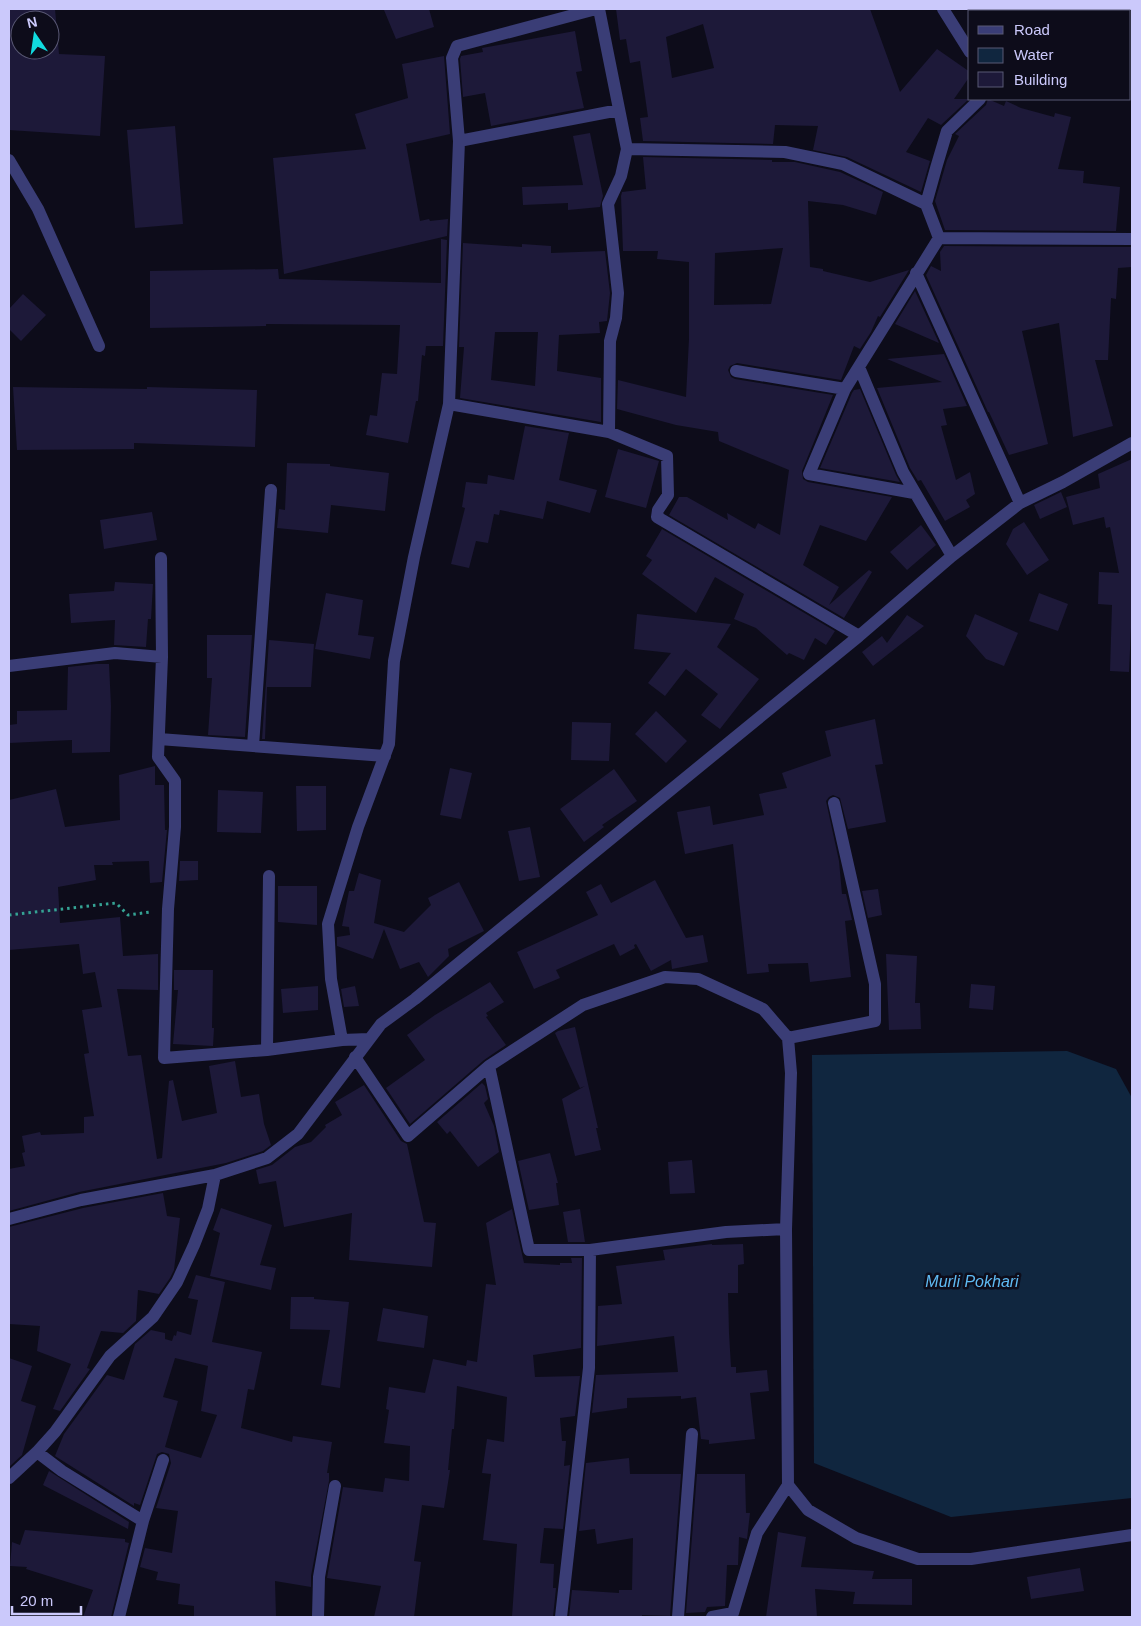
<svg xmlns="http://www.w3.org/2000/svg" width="1141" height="1626" viewBox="0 0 1141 1626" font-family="Arial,sans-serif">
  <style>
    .water { fill: #10263f }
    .building { fill: #1d1939; fill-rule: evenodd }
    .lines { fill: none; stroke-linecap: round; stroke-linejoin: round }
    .path { stroke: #35a394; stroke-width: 3; stroke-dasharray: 2.5 4; stroke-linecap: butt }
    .street { stroke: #3a3d76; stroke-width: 12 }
    .labels { text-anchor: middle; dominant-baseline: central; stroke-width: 5; stroke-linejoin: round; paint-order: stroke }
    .water-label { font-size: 16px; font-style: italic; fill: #5fbaf3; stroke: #0d0c1a }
  </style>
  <rect width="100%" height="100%" fill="#0d0c1a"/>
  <path class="water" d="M1067,1051L1116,1069L1132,1098V1498L951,1517L814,1463L812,1055Z"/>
  <path class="building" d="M9,9H55L59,54L105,56L100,136L9,130ZM20,20H50V50H20Z
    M403,9H429L434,27L396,39L384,10Z
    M616,9H870L900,92L937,49L970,72V76L954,99H969L941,125L928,118L906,152L930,161L921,192L847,157L813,150L818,126L775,125L773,144L643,141L640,118L648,117L640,61L630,63L626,39L620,40ZM703,24L714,68L672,78L666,37Z
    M575,31L582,71L576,72L584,108L491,126L485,93L463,97L460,59L461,56L483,52L482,48Z
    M444,56L450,134L406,144L420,221L429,219L430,221L448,219L447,236L284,274L273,158L366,149L355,114L408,98L402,64Z
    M988,99L1004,106L1006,101L1021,108L1054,117L1055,113L1071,117L1058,169L1084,171L1083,183L1120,187L1116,231L945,230L935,201L947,160L959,136L955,134L986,105Z
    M175,126L183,224L135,228L127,130Z
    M590,133L603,196L600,207L568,210V203L523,205L522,187L583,185L573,136Z
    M643,157L772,160V162H795L840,172L883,192L876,215L843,205L808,201L810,267L823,269V271L870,282L909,270L880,317L878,316L871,332L860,349L854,346L841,380L737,363L730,366L728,370L731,377L735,379L833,395L802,471L803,479L808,482L892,497L866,541L820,525L803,565L839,587L829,605L869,570L872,572L844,618L669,515L679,497H687L728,520L727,513L755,529L758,523L780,535L789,470L719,441L718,432L676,425L617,409L618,380L686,397L689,339V262L657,259L658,251H623L621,196L622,192L646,189ZM783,248L771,304L714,305L715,253Z
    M441,239L447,240L443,346H426L425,356L422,355L418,401H416L408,443L366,435L370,415L377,416L382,373L397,374L400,325L266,324V326L150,328V271L278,269L279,279L441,283Z
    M463,243L522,247V244L551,246V253L605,251L610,293L607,321L599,322L600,333L559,335L557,371L601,378V422L460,398L464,347H459ZM495,332H538L535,386L491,380Z
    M944,246L1132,247V267L1118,268L1116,299L1111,298L1108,360H1095L1113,426L1073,437L1059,323L1022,331L1048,444L1009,455L989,412H988L926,275L931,266L941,271L940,252Z
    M915,291L939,343L895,324Z
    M23,294L46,315L21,341L9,329V309Z
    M944,354L967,406L943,409L947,425L941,426L956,480L970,472L975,494L966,500L970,507L945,521L921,480L918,481L910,468L877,388L942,382L887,359Z
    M13,387L147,389V387L257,390L255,447L134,443V449L17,450Z
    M860,389L896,475L900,482L820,468L852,393L854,390Z
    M525,426L569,433L559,480L597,490L590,513L547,501L543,519L500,510L499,515L494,514L488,543L476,541L469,568L451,564L465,508L462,507L466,482L487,484L488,475L514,480Z
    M618,449L659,461L646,508L605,497Z
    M1132,459V606L1129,672L1110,671L1112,605L1098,604L1099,572L1119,573L1110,527L1106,528L1104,517L1073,525L1066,497L1100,488L1098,474Z
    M287,463L330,464V466L389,473L385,511L331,505L328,533L277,528L279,509L285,510Z
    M1061,492L1067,507L1040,519L1034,505Z
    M152,512L157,540L104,549L100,520Z
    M1024,522L1049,560L1027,575L1006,544L1013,529Z
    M921,525L936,545L907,570L890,552Z
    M662,529L835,631L826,645L815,638L804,660L789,653L787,655L756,628L734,619L744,594L715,577L696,613L642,574L652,560L646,556Z
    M115,582L153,584L151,619H148L146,647L114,645L115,620L71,623L69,594L114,591Z
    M326,593L363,600L358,635L374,637L370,659L315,649Z
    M1039,593L1068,604L1058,631L1029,621Z
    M637,614L731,624L717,647L759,679L720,729L701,715L718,694L686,669L665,696L648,683L671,653L634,649Z
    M975,614L1018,633L1004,666L986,659L966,636Z
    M907,615L924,626L873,666L862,652L882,636L887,643Z
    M207,635H252L245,737L208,735L212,678H207Z
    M269,640L314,644L311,687H267L265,739H262Z
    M96,664H109L111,706L110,752L72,753V740L9,743V725L17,724V711L67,710L68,667Z
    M656,711L687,741L666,763L635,734Z
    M875,719L883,764L875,765L886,822L848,829L840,798L833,795L829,797L826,801L839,861L842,894H846L852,920L845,921L851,977L810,982L808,963L768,964L769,972L747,974L733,844L685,854L677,812L710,806L713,825L764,815L759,794L787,788L782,773L831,756L825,731Z
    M572,722L611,723L609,761L571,760Z
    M155,766V785H164L165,830H167L162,882L150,883L149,861L112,862L113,865H94L96,880L58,887L60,923L120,917L123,956L158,954V990L117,989L128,1056L141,1055L157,1159L162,1158L169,1081L173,1080L182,1121L217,1113L209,1066L235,1061L241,1097L259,1094L264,1124L271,1145L263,1151L226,1163L79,1192L9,1211V1169L25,1166L22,1153L25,1152L22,1136L40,1132L41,1135L84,1133V1117L94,1116L84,1054L89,1053L82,1010L102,1007L95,972L83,974L79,944L9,950V800L56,789L65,827L120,820L119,775Z
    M450,768L472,773L461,819L440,815Z
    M614,769L637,801L602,825L604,827L584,842L560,809Z
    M296,786H326V830L297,831Z
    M218,790L263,792L261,833L217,832Z
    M530,827L540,877L519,881L508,831Z
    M180,861H198V880L179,881Z
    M359,873L381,880L374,923L404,932L431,905L428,898L459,882L484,931L448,949L449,956L428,977L419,962L400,969L384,929L373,959L337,946V937L350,935L349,927L342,926L349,891H354Z
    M655,880L686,938L703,935L708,962L672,969L671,960L651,971L636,944L634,945L635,948L620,956L614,944L556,970L560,978L534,989L517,952L598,915L586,892L601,884L611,903Z
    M278,886H317V925L278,922Z
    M878,889L882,915L868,918L862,891Z
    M886,954L917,956L915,1003H920L921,1029L889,1030Z
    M174,970H213L212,1028H214L213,1046L173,1044L178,990H174Z
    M490,982L504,1002L486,1013L488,1016L486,1017L506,1045L484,1060L410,1124L386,1088L425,1060L407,1035L435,1015Z
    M971,984L995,986L993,1010L969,1008Z
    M318,986V1010L283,1013L281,989Z
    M355,986L359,1006L344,1007L341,989Z
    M575,1027L598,1128H596L601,1150L575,1156L562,1099L585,1086L580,1088L555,1033L558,1031Z
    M482,1083L485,1086L488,1099L484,1103L494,1126L499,1152L478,1167L450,1131L447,1134L437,1122Z
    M364,1085L401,1141L407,1144L424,1222L436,1223L432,1267L349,1260L352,1213L284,1227L276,1181L259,1184L256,1170L272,1165L295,1147L311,1142L326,1127L325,1125L342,1115L335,1102Z
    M550,1153L558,1183H556L559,1205L529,1210L518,1161Z
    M692,1160L695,1193L670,1194L668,1162Z
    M163,1193L167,1216L180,1218L174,1270L170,1278L159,1294L138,1290L136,1321L123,1333L101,1331L87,1368L90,1369L60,1411L53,1409L71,1364L37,1351L40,1326L9,1324V1227L83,1208Z
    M221,1208L272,1225L260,1265L276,1268L271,1290L210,1276L220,1233L213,1230Z
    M512,1209L524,1263L560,1265V1263H572L571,1258H582L581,1348L533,1355L535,1377L580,1376L575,1416L560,1418L562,1441H566L564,1466L570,1465L563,1529L544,1528L540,1563L554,1564L553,1588H556L553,1617H512L517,1544L483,1540L491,1474L482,1473L487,1439L504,1442L507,1397L457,1386L454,1429H452L448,1470H450L444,1508L422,1505L414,1561L421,1562L414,1617H374L381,1586L327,1578L343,1487L383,1492L385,1478L409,1481L410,1446L384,1443L389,1410L386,1409L389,1387L425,1393L433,1359L466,1366L467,1360L477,1362L486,1284L496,1285L486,1223Z
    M580,1209L585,1242H568L563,1212Z
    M712,1244V1245L743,1244L744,1264L738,1265V1293H728L729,1333L731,1367H736V1373L767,1370L769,1391L750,1393L755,1439L709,1444V1440L701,1439L696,1397L681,1399V1396L627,1398V1408L592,1413L596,1375L678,1372L674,1336L597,1346L598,1306L622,1304L616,1266L665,1260L663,1250Z
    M196,1275L225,1282L212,1342L262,1352L254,1390L248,1389L241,1428L292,1442L293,1436L332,1442L327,1473H329V1481L311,1576V1587L275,1581L276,1617H194V1606L178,1604L180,1584L156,1580L158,1572L140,1567L145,1548L172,1553L178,1511L156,1508L171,1463L169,1454L162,1452L157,1454L140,1505L134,1503V1506L55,1456L64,1434L107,1375L124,1380L135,1344L151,1330L165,1333V1339L172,1341L174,1335L176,1336L177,1331L191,1335L198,1300L188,1298ZM175,1358L208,1366L201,1411L217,1415L201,1458L165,1447L178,1401L163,1397Z
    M291,1297H314V1299L349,1302L340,1388L321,1385L330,1330L290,1329Z
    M383,1308L428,1316L424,1348L377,1341Z
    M9,1358L32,1366L21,1401L36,1406L22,1455L9,1467Z
    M629,1458L630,1474H681L670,1616L642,1615V1617H569L572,1590L619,1593V1590H632L633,1538L597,1544L595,1529L579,1531L586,1463Z
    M49,1471L129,1522L128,1529L43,1485Z
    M697,1474H745L746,1513H750L747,1539L739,1537L738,1565H727L725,1606L707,1607L705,1612L686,1613Z
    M25,1530L125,1539V1542L129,1543L111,1617H83L93,1590L26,1569L27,1567L10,1566L12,1542L20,1545Z
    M778,1532L806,1537L801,1567L874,1571L872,1579H912V1605L853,1604L855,1592L815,1589L817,1617H766Z
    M1080,1568L1084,1591L1031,1599L1027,1577Z"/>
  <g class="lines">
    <path class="path" d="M9,915L116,903L128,915L150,912"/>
    <path class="street" d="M599,9L627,149L621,176L608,204L618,293L616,318L610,341L609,432
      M943,9L970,52
      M459,141L619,110
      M627,149L785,152L843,164L926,204
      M9,160L38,209L99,346
      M939,238L1132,239
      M916,273L1020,503
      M859,367L903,472L952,556
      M736,371L845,389
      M449,404L609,432L667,456L668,495L658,510L657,517L859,636
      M914,493L809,474L845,389L939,238L926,204L936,168L947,131L980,99
      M161,558L162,657
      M9,666L115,653L162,657L158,757L175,781V827L168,909L164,1058L267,1050L342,1040L369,1039
      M159,739L385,756
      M253,746L271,490
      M788,1038L875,1021V984L834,803
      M342,1040L331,979L328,924L358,827L389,744L394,661L414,557L449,404L459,141L452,58L457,46L596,9
      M267,1050L269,876
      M355,1057L408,1136L489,1066L583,1005L665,977L698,979L763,1009L788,1038L791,1073L786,1229L788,1485L808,1510L856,1538L918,1559H971L1132,1535
      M489,1066L529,1250H590L726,1232L786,1229
      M9,1219L81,1200L215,1175L267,1158L298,1134L381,1024L415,999L859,636L952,556L1020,503L1063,482L1132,443
      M37,1452L62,1471L143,1521
      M9,1478L37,1452L55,1432L110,1356L153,1317L177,1282L194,1245L208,1209L215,1175
      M119,1617L143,1521L163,1460
      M318,1617L319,1577L335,1486
      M561,1617L589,1368L590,1250
      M678,1617L692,1434
      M712,1617L733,1613L757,1533L788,1485"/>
  </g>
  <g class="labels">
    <g class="water-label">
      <text x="972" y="1281">Murli Pokhari</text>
    </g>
  </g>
  <rect width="1141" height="1626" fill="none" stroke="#cbc9fb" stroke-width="20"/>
  <rect x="968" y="10" width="162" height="90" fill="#0d0c1a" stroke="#595874"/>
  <rect x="978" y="26" width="25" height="8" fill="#3a3d76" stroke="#595874"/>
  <text x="1014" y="35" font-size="15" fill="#cbc9fb">Road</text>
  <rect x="978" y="48" width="25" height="15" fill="#10263f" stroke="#595874"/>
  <text x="1014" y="60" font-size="15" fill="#cbc9fb">Water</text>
  <rect x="978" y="72" width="25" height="15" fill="#1d1939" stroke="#595874"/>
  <text x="1014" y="85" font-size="15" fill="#cbc9fb">Building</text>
  <g transform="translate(35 35) rotate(347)"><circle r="24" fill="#0d0c1a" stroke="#595874"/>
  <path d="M0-4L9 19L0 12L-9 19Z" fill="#11dbdf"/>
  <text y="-8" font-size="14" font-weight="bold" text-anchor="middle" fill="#cbc9fb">N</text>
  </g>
  <path d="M12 1606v8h69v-8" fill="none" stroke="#cbc9fb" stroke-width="2.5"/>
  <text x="20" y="1606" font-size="15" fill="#cbc9fb" stroke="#0d0c1a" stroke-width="4" paint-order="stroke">20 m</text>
</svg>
